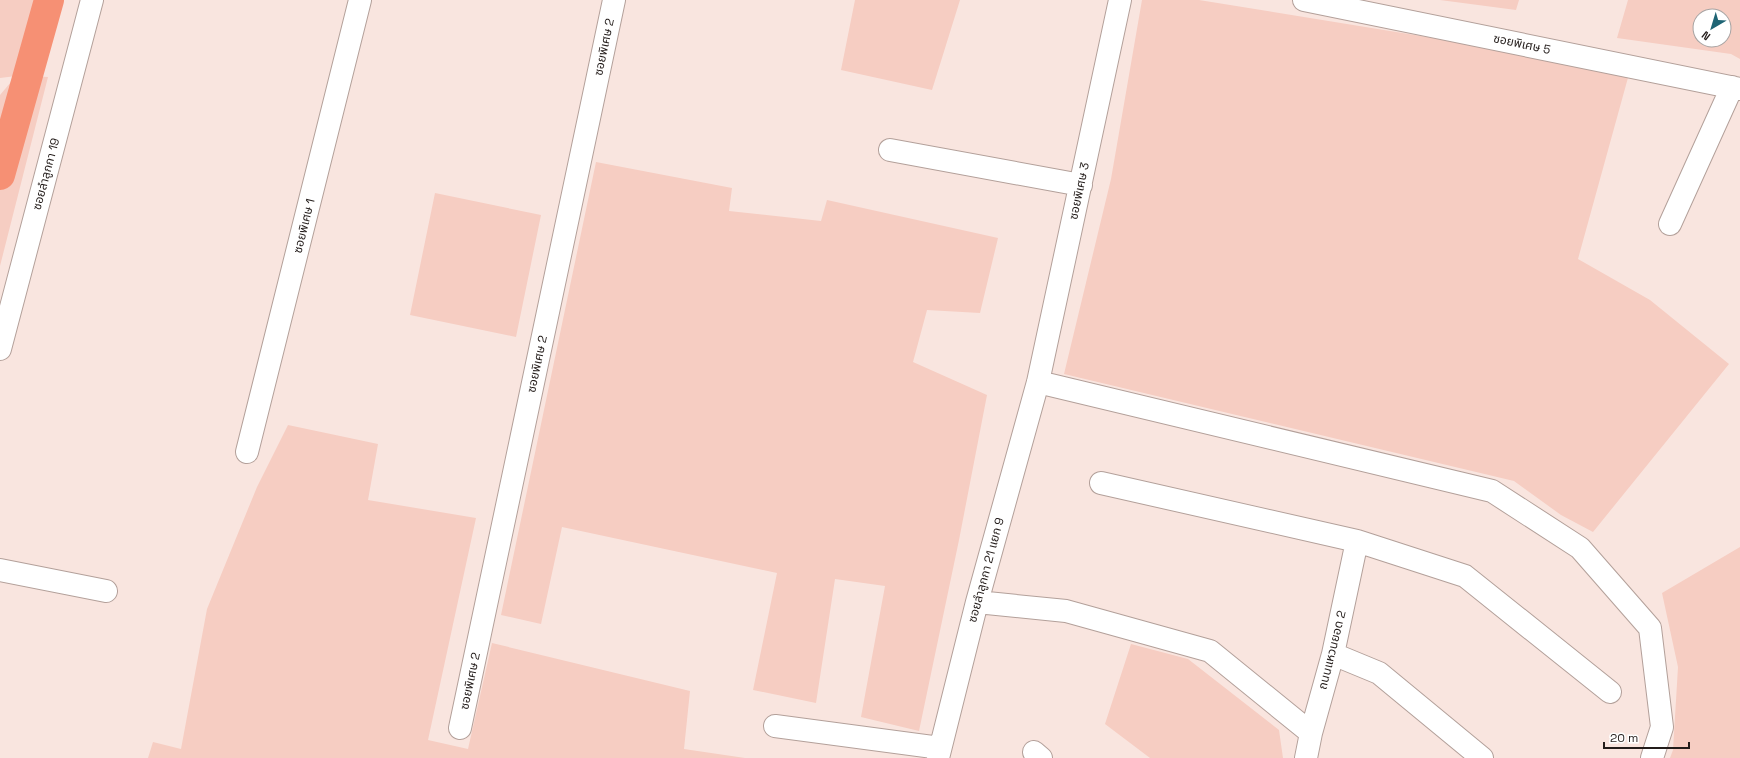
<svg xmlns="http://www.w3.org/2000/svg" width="1740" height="758" viewBox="0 0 1740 758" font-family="'Space Grotesk','Noto Sans Thai',sans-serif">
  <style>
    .green { fill: #f6cdc2; fill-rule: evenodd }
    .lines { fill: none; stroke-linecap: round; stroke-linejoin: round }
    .canal { stroke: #f69074; stroke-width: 30 }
    .minor-casing { stroke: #b3a09a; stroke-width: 24 }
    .minor { stroke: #fff; stroke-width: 22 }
    .labels { text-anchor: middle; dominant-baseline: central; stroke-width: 4; stroke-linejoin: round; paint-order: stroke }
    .street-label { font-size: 12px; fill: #231c1a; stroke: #fff }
  </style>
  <rect width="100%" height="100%" fill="#f9e5df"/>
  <path class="green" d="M0,0H37L16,75L48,77L0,266V95L16,76L0,78Z
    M855,0H960L932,90L841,70Z
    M1142,0H1199L1507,50L1629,74L1578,259L1650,300L1729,364L1593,532L1561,515L1514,481L1064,374L1111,179Z
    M1440,0H1519L1516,10Z
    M1628,0H1740V59L1731,54L1617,38ZM1700,16H1724V40H1700Z
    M596,162L732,188L729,211L821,221L827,200L998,238L980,313L927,310L913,362L987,395L959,540L919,731L861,717L885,586L835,579L816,703L753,690L777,573L562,527L541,624L501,615Z
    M435,193L541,215L516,337L410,315Z
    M288,425L378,444L368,500L476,518L428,740L468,749L492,643L690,691L684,749L745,758H148L153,742L181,749L207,609L257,487Z
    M1740,547V758H1670L1673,750L1678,667L1662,593Z
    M1131,644L1188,659L1279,730L1283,758H1150L1105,724Z"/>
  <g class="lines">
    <path class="canal" d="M0,175L49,0"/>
    <g class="minor-casing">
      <path id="minor" d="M1304,0L1740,89
        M890,150L1081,185
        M1670,224L1732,87
        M0,349L92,0
        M1038,382L1492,491L1580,548L1650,628L1662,727L1652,758
        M247,452L360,0
        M1101,483L1357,541L1465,576L1610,692
        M0,570L106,591
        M977,602L1066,611L1210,651L1311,733
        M1333,654L1379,673L1482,758
        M775,726L940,748
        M460,728L614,0
        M1034,752L1041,758
        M938,758L977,602L1038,382L1120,0
        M1306,758L1311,733L1333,654L1357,541"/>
    </g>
    <use href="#minor" class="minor"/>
  </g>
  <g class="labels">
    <g class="street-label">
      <text transform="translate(1522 44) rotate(12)">ซอยพิเศษ 5</text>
      <text transform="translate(604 47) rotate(-78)">ซอยพิเศษ 2</text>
      <text transform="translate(46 174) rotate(-75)">ซอยลำลูกกา 19</text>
      <text transform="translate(1079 191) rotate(-78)">ซอยพิเศษ 3</text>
      <text transform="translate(304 226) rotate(-76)">ซอยพิเศษ 1</text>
      <text transform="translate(537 364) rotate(-78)">ซอยพิเศษ 2</text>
      <text transform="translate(986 570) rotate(-75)">ซอยลำลูกกา 21 แยก 9</text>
      <text transform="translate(1332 650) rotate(-76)">ถนนแหวนยอด 2</text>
      <text transform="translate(470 681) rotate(-78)">ซอยพิเศษ 2</text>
    </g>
  </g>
  <g transform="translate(1712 28) rotate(218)"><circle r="19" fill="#ffffff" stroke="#a7a4a3"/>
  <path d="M0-3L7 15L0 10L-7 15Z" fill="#1e6474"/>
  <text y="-6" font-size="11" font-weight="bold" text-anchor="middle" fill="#231c1a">N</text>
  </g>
  <path d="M1604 742v6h85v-6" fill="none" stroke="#231c1a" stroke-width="2"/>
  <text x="1610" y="742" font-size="12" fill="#231c1a" stroke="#ffffff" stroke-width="3" paint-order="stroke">20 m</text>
</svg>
